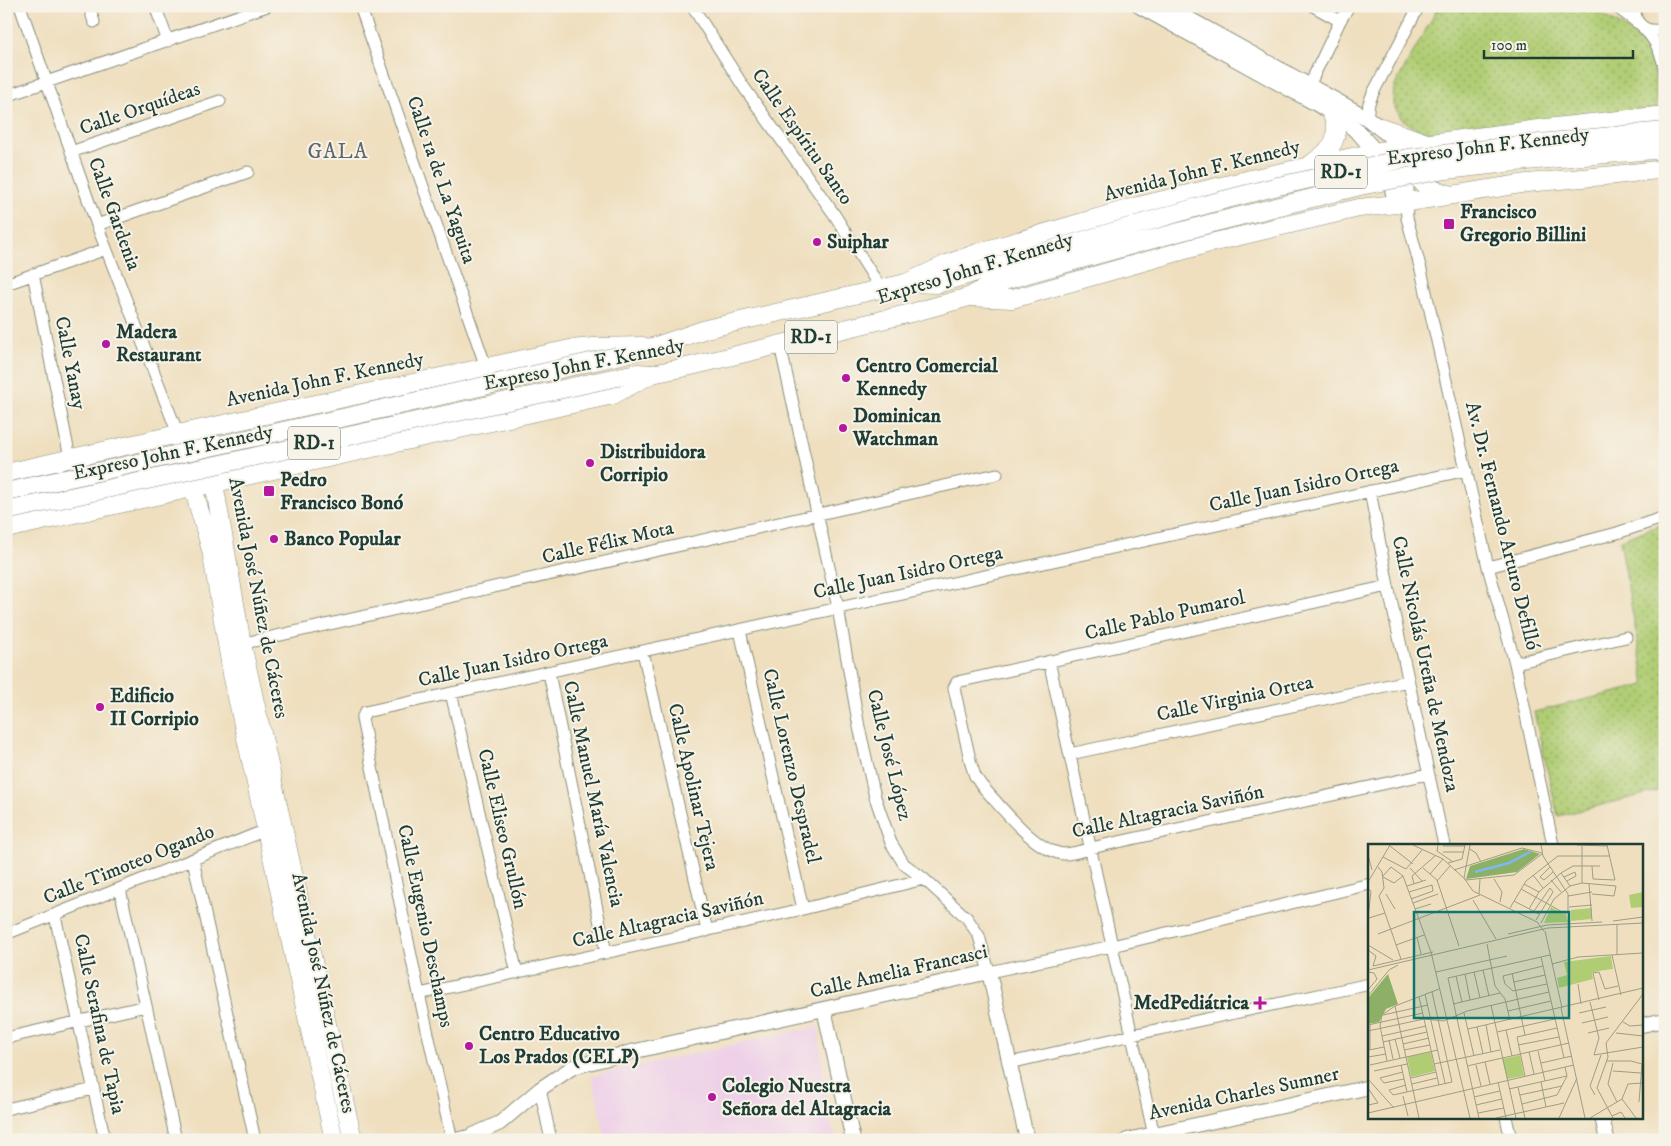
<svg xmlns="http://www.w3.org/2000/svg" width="1671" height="1146" viewBox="0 0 1671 1146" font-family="'IM FELL DW Pica',serif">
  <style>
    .built { fill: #eed0e8 }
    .grass { fill: url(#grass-dots); stroke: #688554 }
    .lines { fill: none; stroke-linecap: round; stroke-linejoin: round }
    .minor-casing { stroke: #878e7a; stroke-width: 13 }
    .tertiary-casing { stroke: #878e7a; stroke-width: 16 }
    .secondary-casing { stroke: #878e7a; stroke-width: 17 }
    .primary-casing { stroke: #878e7a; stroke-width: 19 }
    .trunk-casing { stroke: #878e7a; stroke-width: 19 }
    .minor { stroke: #fff; stroke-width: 11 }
    .tertiary { stroke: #fff; stroke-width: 14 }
    .secondary { stroke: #fff; stroke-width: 15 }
    .primary { stroke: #fff; stroke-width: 18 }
    .trunk { stroke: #fff; stroke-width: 18 }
    .trunk-bridge-casing { stroke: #878e7a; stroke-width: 19; stroke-linecap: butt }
    .trunk-bridge { stroke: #fff; stroke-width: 18 }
    .poi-dot { fill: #b5179e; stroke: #f7f3e8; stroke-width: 2 }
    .labels { text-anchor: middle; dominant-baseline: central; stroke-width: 4; stroke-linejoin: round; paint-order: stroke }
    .shield { fill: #f7f3e8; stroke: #60746a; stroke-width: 1 }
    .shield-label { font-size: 19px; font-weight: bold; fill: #1f3d34 }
    .street-label { font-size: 20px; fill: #1f3d34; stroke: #f7f3e8 }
    .poi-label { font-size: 20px; font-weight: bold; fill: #1f3d34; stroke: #f7f3e8; text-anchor: start }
    .neighbourhood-label { font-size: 21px; letter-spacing: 1px; fill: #61676f; stroke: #f7f3e8 }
    .inset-river { fill: none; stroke: #7db8ee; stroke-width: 2.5 }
    .inset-road { fill: none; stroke: #9c9e87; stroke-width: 1 }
    .view { fill: #0f766e; fill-opacity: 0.15; stroke: #0f766e; stroke-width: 2.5 }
    .inset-edge { fill: none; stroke: #1f3d34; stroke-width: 2.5 }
  </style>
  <defs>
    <pattern id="grass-dots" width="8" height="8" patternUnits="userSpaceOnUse" patternTransform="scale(1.25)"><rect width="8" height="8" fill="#b1cd74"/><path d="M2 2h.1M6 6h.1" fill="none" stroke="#8fa860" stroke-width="1.8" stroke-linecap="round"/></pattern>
  </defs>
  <rect width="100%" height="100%" fill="#f7f3e8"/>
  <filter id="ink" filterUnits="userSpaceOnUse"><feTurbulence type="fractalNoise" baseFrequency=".02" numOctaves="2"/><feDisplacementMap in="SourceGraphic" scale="10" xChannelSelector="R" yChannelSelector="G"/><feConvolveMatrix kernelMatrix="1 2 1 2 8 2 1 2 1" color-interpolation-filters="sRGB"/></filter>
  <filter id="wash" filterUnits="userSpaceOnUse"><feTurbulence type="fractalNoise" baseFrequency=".0096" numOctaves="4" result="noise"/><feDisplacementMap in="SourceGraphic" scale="20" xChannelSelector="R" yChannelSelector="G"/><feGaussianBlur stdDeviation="1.12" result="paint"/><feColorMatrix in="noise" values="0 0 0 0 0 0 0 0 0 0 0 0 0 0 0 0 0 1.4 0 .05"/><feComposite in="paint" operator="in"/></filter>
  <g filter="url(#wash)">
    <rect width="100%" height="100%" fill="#efdfbf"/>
    <path class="built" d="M818,1026L829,1118L837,1140H606L592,1076Z"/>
    <path class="grass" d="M1439,6H1586C1610,19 1644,34 1652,62C1656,75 1656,94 1657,108L1440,134L1419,131L1402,119L1393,105L1394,87Z
      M1665,523V789L1558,816L1534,712L1645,685L1620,540Z"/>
  </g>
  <g filter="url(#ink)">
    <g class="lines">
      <g class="minor-casing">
        <path id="minor" d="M20,6L97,225L178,434
          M89,6L94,22
          M155,6L168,41
          M360,6L486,367
          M692,6L743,86L834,214L881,289
          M1313,6L1340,21
          M1615,6L1638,23
          M1635,6C1633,25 1648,35 1665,28
          M1644,29C1656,40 1662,55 1665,71
          M1309,86L1340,21L1349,6
          M6,96L267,6
          M1367,118L1369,103L1373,93L1419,6
          M71,152L220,101
          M1406,202L1407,218L1421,270L1488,567L1515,663L1553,845
          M97,225L248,172
          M33,274L70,458
          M6,284L106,249
          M780,345L838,608L859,727L875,797L891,843L904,864L924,879L967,918L979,936L989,972L1112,946L1370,884
          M1370,491L1388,586L1444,845
          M1488,567L1617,533L1665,517
          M1388,586L957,682L954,688L971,764L975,776L981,785C1000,805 1035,852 1064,854C1073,854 1082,851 1091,848L1428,774
          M740,631L803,909
          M236,645L997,474
          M643,652L707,931
          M1049,661L1155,1140
          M1515,663L1626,637
          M549,673L606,953
          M451,693L517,973
          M1070,754L1408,681
          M193,860L255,1140
          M120,889L176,1140
          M55,916L105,1140
          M6,934L266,830
          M419,994L803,909L924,879
          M6,1038L146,1006
          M1010,1063L1132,1035L1370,984
          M540,1089L551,1140
          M6,1109L94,1089
          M1506,1117L1511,1140
          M452,1140L419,994L362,719L365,712C732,633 1099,550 1467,470"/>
      </g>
      <g class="tertiary-casing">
        <path id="tertiary" d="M824,1009L853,1140
          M1642,1025L1665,1020
          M1602,1117L1607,1140
          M455,1140L469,1137L500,1123L540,1089L573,1067L631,1052L989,972L1027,1140
          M1127,1140L1370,1087"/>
      </g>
      <g class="secondary-casing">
        <path id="secondary" d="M1140,6L1319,105L1346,122L1359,133L1387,165L1396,204
          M1165,6L1367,118L1389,135
          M1406,167V202"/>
      </g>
      <g class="primary-casing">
        <path id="primary" d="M1381,127L1424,142
          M1429,147C1415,157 1410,175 1427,186C1434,190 1442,192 1449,194
          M1311,164C1332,150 1344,136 1330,111
          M906,283L947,264L980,252L1138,206L1255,178L1399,147L1546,128L1665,115
          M969,297L1012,299L1206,244L1359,208L1396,204L1527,183L1615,175L1665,169
          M178,434L200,445L209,460L214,483L242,644L353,1140
          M179,439L211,550L232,674L334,1140
          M6,473L178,434L570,349L594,347L643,346
          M6,529L613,395L652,374"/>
      </g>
      <g class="trunk-casing">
        <path id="trunk" d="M617,356L656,346L706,329L906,283L937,284L1027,257
          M622,376L637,373L652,374L691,366L915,312L969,297L988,286L1034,272"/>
      </g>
      <use href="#minor" class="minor"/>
      <use href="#tertiary" class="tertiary"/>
      <use href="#secondary" class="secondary"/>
      <use href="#primary" class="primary"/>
      <use href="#trunk" class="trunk"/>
      <g class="trunk-bridge-casing">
        <path id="trunk-bridge" d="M1027,257L1208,204L1278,186L1408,158L1540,143L1665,131
          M1034,272L1212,223L1360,186L1438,171L1516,162L1665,149
          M6,492L342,418L617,356
          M6,511L622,376"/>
      </g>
      <use href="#trunk-bridge" class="trunk-bridge"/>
    </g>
  </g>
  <g class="poi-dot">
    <rect x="1443" y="218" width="12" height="12" rx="2.5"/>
    <circle cx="817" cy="242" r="5"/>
    <circle cx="106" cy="344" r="5"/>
    <circle cx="846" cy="378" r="5"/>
    <circle cx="843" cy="428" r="5"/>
    <circle cx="590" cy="463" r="5"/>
    <rect x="263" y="485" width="12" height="12" rx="2.5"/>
    <circle cx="274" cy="539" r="5"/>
    <circle cx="100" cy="707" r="5"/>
    <path d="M1257.5 995.5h5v5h5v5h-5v5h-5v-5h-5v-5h5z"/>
    <circle cx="469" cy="1046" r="5"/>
    <circle cx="712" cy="1097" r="5"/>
  </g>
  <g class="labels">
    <g class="shield">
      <rect x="1315" y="155.5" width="52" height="33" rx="4"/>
      <rect x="785" y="320.5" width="52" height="33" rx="4"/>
      <rect x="288" y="426.5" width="52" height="33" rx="4"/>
    </g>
    <g class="shield-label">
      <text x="1341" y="172">RD-1</text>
      <text x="811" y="337">RD-1</text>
      <text x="314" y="443">RD-1</text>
    </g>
    <g class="street-label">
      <text transform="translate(140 109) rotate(-19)">Calle Orquídeas</text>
      <text transform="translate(802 137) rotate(55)">Calle Espíritu Santo</text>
      <text transform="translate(1488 147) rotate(-7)">Expreso John F. Kennedy</text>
      <text transform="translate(1202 171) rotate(-14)">Avenida John F. Kennedy</text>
      <text transform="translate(441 180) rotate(71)">Calle 1a de La Yaguita</text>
      <text transform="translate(114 214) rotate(70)">Calle Gardenia</text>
      <text transform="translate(975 269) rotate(-17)">Expreso John F. Kennedy</text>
      <text transform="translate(70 363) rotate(79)">Calle Yanay</text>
      <text transform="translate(584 365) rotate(-11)">Expreso John F. Kennedy</text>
      <text transform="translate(325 380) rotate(-12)">Avenida John F. Kennedy</text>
      <text transform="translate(173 453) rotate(-12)">Expreso John F. Kennedy</text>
      <text transform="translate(1304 486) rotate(-12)">Calle Juan Isidro Ortega</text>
      <text transform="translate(1502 526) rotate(76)">Av. Dr. Fernando Arturo Defilló</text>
      <text transform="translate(608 543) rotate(-13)">Calle Félix Mota</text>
      <text transform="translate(908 573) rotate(-12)">Calle Juan Isidro Ortega</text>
      <text transform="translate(258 598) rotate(79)">Avenida José Núñez de Cáceres</text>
      <text transform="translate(1165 616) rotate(-13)">Calle Pablo Pumarol</text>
      <text transform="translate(513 661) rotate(-12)">Calle Juan Isidro Ortega</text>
      <text transform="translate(1425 664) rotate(78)">Calle Nicolás Ureña de Mendoza</text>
      <text transform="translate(1235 699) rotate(-12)">Calle Virginia Ortea</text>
      <text transform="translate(889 755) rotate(76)">Calle José López</text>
      <text transform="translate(791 766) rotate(77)">Calle Lorenzo Despradel</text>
      <text transform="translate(693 787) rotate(77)">Calle Apolinar Tejera</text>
      <text transform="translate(593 794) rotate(78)">Calle Manuel María Valencia</text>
      <text transform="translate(1168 812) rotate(-12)">Calle Altagracia Saviñón</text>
      <text transform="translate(502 829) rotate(77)">Calle Eliseo Grullón</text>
      <text transform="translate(129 865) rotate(-22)">Calle Timoteo Ogando</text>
      <text transform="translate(668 920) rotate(-13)">Calle Altagracia Saviñón</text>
      <text transform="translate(425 926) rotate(78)">Calle Eugenio Deschamps</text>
      <text transform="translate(899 972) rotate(-13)">Calle Amelia Francasci</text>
      <text transform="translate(323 993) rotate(78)">Avenida José Núñez de Cáceres</text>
      <text transform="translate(99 1024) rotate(78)">Calle Serafina de Tapia</text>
      <text transform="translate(1244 1094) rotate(-12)">Avenida Charles Sumner</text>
    </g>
    <g class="poi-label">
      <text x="1460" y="212">Francisco<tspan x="1460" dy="23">Gregorio Billini</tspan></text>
      <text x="827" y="242">Suiphar</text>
      <text x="116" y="332">Madera<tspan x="116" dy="23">Restaurant</tspan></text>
      <text x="856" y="366">Centro Comercial<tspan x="856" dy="23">Kennedy</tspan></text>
      <text x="853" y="416">Dominican<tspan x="853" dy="23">Watchman</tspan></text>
      <text x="600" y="452">Distribuidora<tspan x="600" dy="23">Corripio</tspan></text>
      <text x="280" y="480">Pedro<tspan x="280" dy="23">Francisco Bonó</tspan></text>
      <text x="284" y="539">Banco Popular</text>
      <text x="110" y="696">Edificio<tspan x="110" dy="23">II Corripio</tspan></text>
      <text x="1249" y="1003" text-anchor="end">MedPediátrica</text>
      <text x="479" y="1034">Centro Educativo<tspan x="479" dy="23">Los Prados (CELP)</tspan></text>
      <text x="722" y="1086">Colegio Nuestra<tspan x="722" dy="23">Señora del Altagracia</tspan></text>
    </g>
    <g class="neighbourhood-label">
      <text x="338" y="152">GALA</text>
    </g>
  </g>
  <g transform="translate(1368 844)">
    <rect width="275" height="275" fill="#efdfbf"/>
    <path d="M183,63L198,71L200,78L176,79ZM224,64L223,75L203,77V66ZM243,112L245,125L230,127L224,129L225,135L191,144L189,134L199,131L196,118ZM63,208L67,227L43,233L39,213ZM152,211L156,232L139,235L134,215Z" fill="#b1cd74"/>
    <path d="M156,5L172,10L149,28L98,35L102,22ZM20,130L30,160L18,165L11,178L0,180V154Z" fill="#8cb066"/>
    <path d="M275,48V63L263,64L261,51ZM206 123a6 6 0 1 1 12 0a6 6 0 1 1-12 0Z" fill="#b1cd74"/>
    <path class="inset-river" d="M107,28L141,19L162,8"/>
    <path class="inset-road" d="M45,1L75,15L98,36L146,31L174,10M70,1L69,7L85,18M102,1L96,34L105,47L169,78L176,87M173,1L175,12L200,50V67M209,1L239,2M22,2L45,20M75,2H97M102,5L108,9L113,18M75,8H96M0,11L4,26M15,13L38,25L54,6M80,19L94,15L97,1M224,22L225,35L247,36L239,1M10,23L14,28L16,44L11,52L33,115M182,23L172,33L176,36L185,28M42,24L54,37M55,24L69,36L91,102M86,26L154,4L174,9M193,29L202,42M62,30L75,15M165,31L175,44M15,32L23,23L35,32L63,108M15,33L26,39L35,32M196,33L207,28L208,32L199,37M126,35L134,48L132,58M183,36L193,48M69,37L82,22M0,38L22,1M214,39V2M46,40L44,32L67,12M156,40L171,48M221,40L224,77M39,42L58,36M0,45L3,47L0,74M153,45L198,70M41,48L64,41L65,47L43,55M18,50L27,65M111,50L112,35M200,52L224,48M105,56L128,95M146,57L171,70M45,59L70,50M201,63L224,61M142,64L158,37L190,12H242M47,65L63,60M161,65L171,48L193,29L205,22H232M166,67L182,44L185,48L168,76M1,74L17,69M245,77L275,73M173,79L186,55L202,42L214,39L248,42L246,52L224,50M249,80V111M177,87L194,164M10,90L112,51M140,90L179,81L234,78M49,93L53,110M119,100L127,142L137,155L142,176M0,101L25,116M28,101L56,91M0,106L8,112L5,122M63,108L102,274M244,111L253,151M173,113L196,214M184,120L210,113L275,109M5,122L65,108M175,122L135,132L137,140L145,147L179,140M0,126L180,84L275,79M115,126L121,152M0,128L6,129L9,135L0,146M68,128L139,112M106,128L112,154M144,129L157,191M97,130L102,156M88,132L94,158M146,138L177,131M210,140L213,160M57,150L77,239M0,152L21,126L30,121M51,153L71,241M231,156L225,129L231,128L237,145L250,142M222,158L231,194L226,211L275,203M85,160L132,149M123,161L148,274M27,162L51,274M193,164L217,274M140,167L183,157M96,169L106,212M211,169L238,163M15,171L60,161M255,178L262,182L275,181M214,179L240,173M0,181L55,169M118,181L123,208M109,183L115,210M100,185L275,144M138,186L144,212M0,187L56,175L76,177L99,167L181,148M129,188L187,175M220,189L241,184M248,189L275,192M14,192L58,182M27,195L32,214M21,196L25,215M15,198L59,188M35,200L61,194M150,201L191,193M1,206L16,203M2,206V181M36,206L62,201M170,207L177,237M161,208L166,230M0,213L18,210M19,217L12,182L14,171L27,162L71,145M239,217H263L274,220M117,218L122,240M173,219L204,212M245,219L240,240L249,258M66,220L132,206M2,221L70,206M33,221L39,248M108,221L113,242M99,222L201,199M6,227L39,220M245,227L273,229M35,228L12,234L16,239L36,235M157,232L149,193L189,184M43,234L68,228M0,235L26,264M130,238L138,274M173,238L178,263M44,240L69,234M38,241L21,246L25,251L84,238L64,148M150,243L157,274M0,244L10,259L0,261M141,245L199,232M152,251L194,242M227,251L222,242L233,211M35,252L40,272M106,253L132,247M254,255L268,274M271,258L274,220M154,260L189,251L199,232L197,223M108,261L134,255M0,269L206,221M110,269L136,264M244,272L253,268L257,274M111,274L80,134L182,111M128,274L196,259M191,274L209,234M222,274L254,255L260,240L275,239M245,274L229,244L240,213L238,199L275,150"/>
    <path class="view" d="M46,68H201V174H46Z"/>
    <rect width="275" height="275" class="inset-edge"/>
  </g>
  <rect width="1671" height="1146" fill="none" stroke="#f7f3e8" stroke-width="25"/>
  <path d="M1484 50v8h149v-8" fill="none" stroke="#1f3d34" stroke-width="2.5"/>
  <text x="1491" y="50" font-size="15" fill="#1f3d34" stroke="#f7f3e8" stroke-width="4" paint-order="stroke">100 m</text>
</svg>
